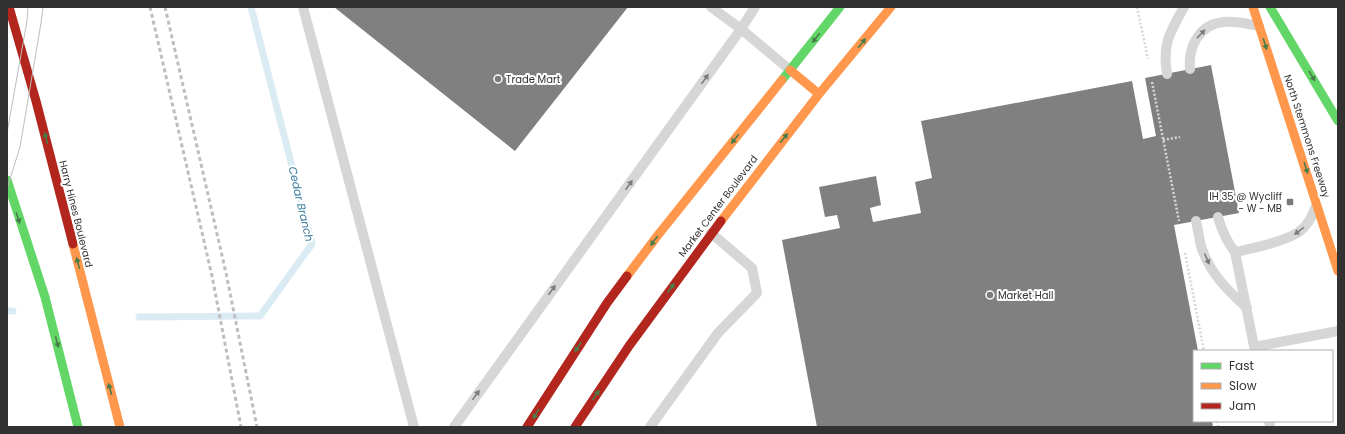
<svg xmlns="http://www.w3.org/2000/svg" width="1345" height="434" viewBox="0 0 1345 434" font-family="Poppins,sans-serif">
  <style>
    .lines { fill: none; stroke-linecap: round; stroke-linejoin: round }
    .stream { stroke: #dbebf4; stroke-width: 7 }
    .building { fill: #808080 }
    .path { stroke: #d6d6d6; stroke-width: 2.5; stroke-dasharray: 2 2; stroke-linecap: butt }
    .lane { stroke: #d6d6d6; stroke-width: 10 }
    .fast { stroke: #63d668; stroke-width: 9 }
    .slow { stroke: #ff974d; stroke-width: 9 }
    .jam { stroke: #b3261e; stroke-width: 9 }
    .tram { stroke: #bebebe; stroke-width: 1 }
    .rail { stroke: #bebebe; stroke-width: 3; stroke-dasharray: 4 3; stroke-linecap: butt }
    .oneway { fill: #7c7c7c }
    .oneway2 { fill: #487c4a }
    .poi-dot { fill: #7a7a7a; stroke: #fff; stroke-width: 1.5 }
    .labels { text-anchor: middle; dominant-baseline: central; stroke-width: 4; stroke-linejoin: round; paint-order: stroke }
    .poi-label { font-size: 10px; fill: #323232; stroke: #fff; text-anchor: start }
    .street-label { font-size: 10px; fill: #323232; stroke: #fff }
    .water-label { font-size: 11px; font-style: italic; fill: #397a9b; stroke: #fff }
  </style>
  <rect width="100%" height="100%" fill="#fff"/>
  <g class="lines">
    <path class="stream" d="M7,311H13
      M139,317L260,316L312,244L251,7"/>
  </g>
  <path class="building" d="M334,7H628L515,151Z
    M1211,65L1239,213L1174,225L1198,351H1194V421H1212L1213,427H817L782,240L840,228L837,215L825,217L819,187L876,176L881,205L870,208L873,222L921,213L915,182L932,178L921,121L1132,81L1143,139L1156,136L1145,78Z"/>
  <g class="lines">
    <path class="path" d="M1137,7L1148,59
      M1152,82L1179,221
      M1163,140L1180,137
      M1185,253L1204,351
      M1217,421L1218,427"/>
    <path class="lane" d="M303,7L414,427
      M711,7L741,29L790,70
      M1190,69C1188,47 1199,24 1224,22C1235,21 1248,24 1259,26
      M1167,74C1162,44 1170,32 1184,7
      M1218,217C1222,231 1226,241 1235,252L1255,351
      M1196,221C1198,229 1199,238 1201,246C1209,272 1227,290 1247,308
      M1235,252C1246,250 1257,247 1269,244C1292,237 1307,233 1315,208
      M1254,347L1338,331
      M1269,421L1270,427
      M454,427L741,29L755,7
      M650,427L718,333L757,293L752,268L711,233"/>
    <path class="fast" d="M1270,7L1338,121
      M782,80L840,7
      M7,180L45,297L78,427"/>
    <path class="slow" d="M1253,7L1338,271
      M790,70L819,94
      M721,221L819,94L891,7
      M73,244L120,427
      M627,276L658,235L782,80"/>
    <path class="jam" d="M9,7L36,101L73,244
      M527,427L607,303L627,276
      M575,427L629,346L721,221"/>
    <path class="tram" d="M7,133L27,21L28,7
      M7,189L20,147L41,23L43,7"/>
    <path class="rail" d="M150,7L212,276L241,427
      M165,7L226,273L257,427"/>
  </g>
  <defs><path id="oneway-solid" d="M-6-.8H1V-3.2L6.5 0L1 3.2V.8H-6Z"/></defs>
  <g class="oneway">
    <use href="#oneway-solid" transform="translate(1201 34) rotate(-46)"/>
    <use href="#oneway-solid" transform="translate(705 79) rotate(-54)"/>
    <use href="#oneway-solid" transform="translate(629 185) rotate(-54)"/>
    <use href="#oneway-solid" transform="translate(1299 231) rotate(143)"/>
    <use href="#oneway-solid" transform="translate(1207 259) rotate(66)"/>
    <use href="#oneway-solid" transform="translate(552 290) rotate(-54)"/>
    <use href="#oneway-solid" transform="translate(476 395) rotate(-54)"/>
  </g>
  <g class="oneway2">
    <use href="#oneway-solid" transform="translate(816 38) rotate(128)"/>
    <use href="#oneway-solid" transform="translate(862 43) rotate(-51)"/>
    <use href="#oneway-solid" transform="translate(1265 44) rotate(72)"/>
    <use href="#oneway-solid" transform="translate(1312 76) rotate(59)"/>
    <use href="#oneway-solid" transform="translate(46 138) rotate(-104)"/>
    <use href="#oneway-solid" transform="translate(784 138) rotate(-52)"/>
    <use href="#oneway-solid" transform="translate(735 139) rotate(129)"/>
    <use href="#oneway-solid" transform="translate(1306 168) rotate(72)"/>
    <use href="#oneway-solid" transform="translate(18 218) rotate(72)"/>
    <use href="#oneway-solid" transform="translate(654 241) rotate(127)"/>
    <use href="#oneway-solid" transform="translate(78 263) rotate(-104)"/>
    <use href="#oneway-solid" transform="translate(671 288) rotate(-54)"/>
    <use href="#oneway-solid" transform="translate(57 342) rotate(75)"/>
    <use href="#oneway-solid" transform="translate(578 347) rotate(123)"/>
    <use href="#oneway-solid" transform="translate(110 389) rotate(-105)"/>
    <use href="#oneway-solid" transform="translate(596 395) rotate(-56)"/>
    <use href="#oneway-solid" transform="translate(536 414) rotate(121)"/>
  </g>
  <g class="poi-dot">
    <circle cx="498" cy="79" r="4"/>
    <rect x="1286" y="198" width="8" height="8" rx="2"/>
    <circle cx="990" cy="295" r="4"/>
  </g>
  <g class="labels">
    <g class="poi-label">
      <text x="506" y="79">Trade Mart</text>
      <text x="1282" y="196" text-anchor="end">IH 35 @ Wycliff<tspan x="1282" dy="12">- W - MB</tspan></text>
      <text x="998" y="295">Market Hall</text>
    </g>
    <g class="street-label">
      <text transform="translate(1307 136) rotate(72)">North Stemmons Freeway</text>
      <text transform="translate(718 206) rotate(-53)">Market Center Boulevard</text>
      <text transform="translate(76 214) rotate(76)">Harry Hines Boulevard</text>
    </g>
    <g class="water-label">
      <text transform="translate(301 204) rotate(77)">Cedar Branch</text>
    </g>
  </g>
  <rect width="1345" height="434" fill="none" stroke="#323232" stroke-width="16"/>
  <rect x="1193" y="350" width="140" height="72" fill="#ffffff" stroke="#adadad"/>
  <rect x="1201" y="363" width="20" height="6" fill="#63d668" stroke="#adadad"/>
  <text x="1229" y="370" font-size="12" fill="#323232">Fast</text>
  <rect x="1201" y="383" width="20" height="6" fill="#ff974d" stroke="#adadad"/>
  <text x="1229" y="390" font-size="12" fill="#323232">Slow</text>
  <rect x="1201" y="403" width="20" height="6" fill="#b3261e" stroke="#adadad"/>
  <text x="1229" y="410" font-size="12" fill="#323232">Jam</text>
</svg>
